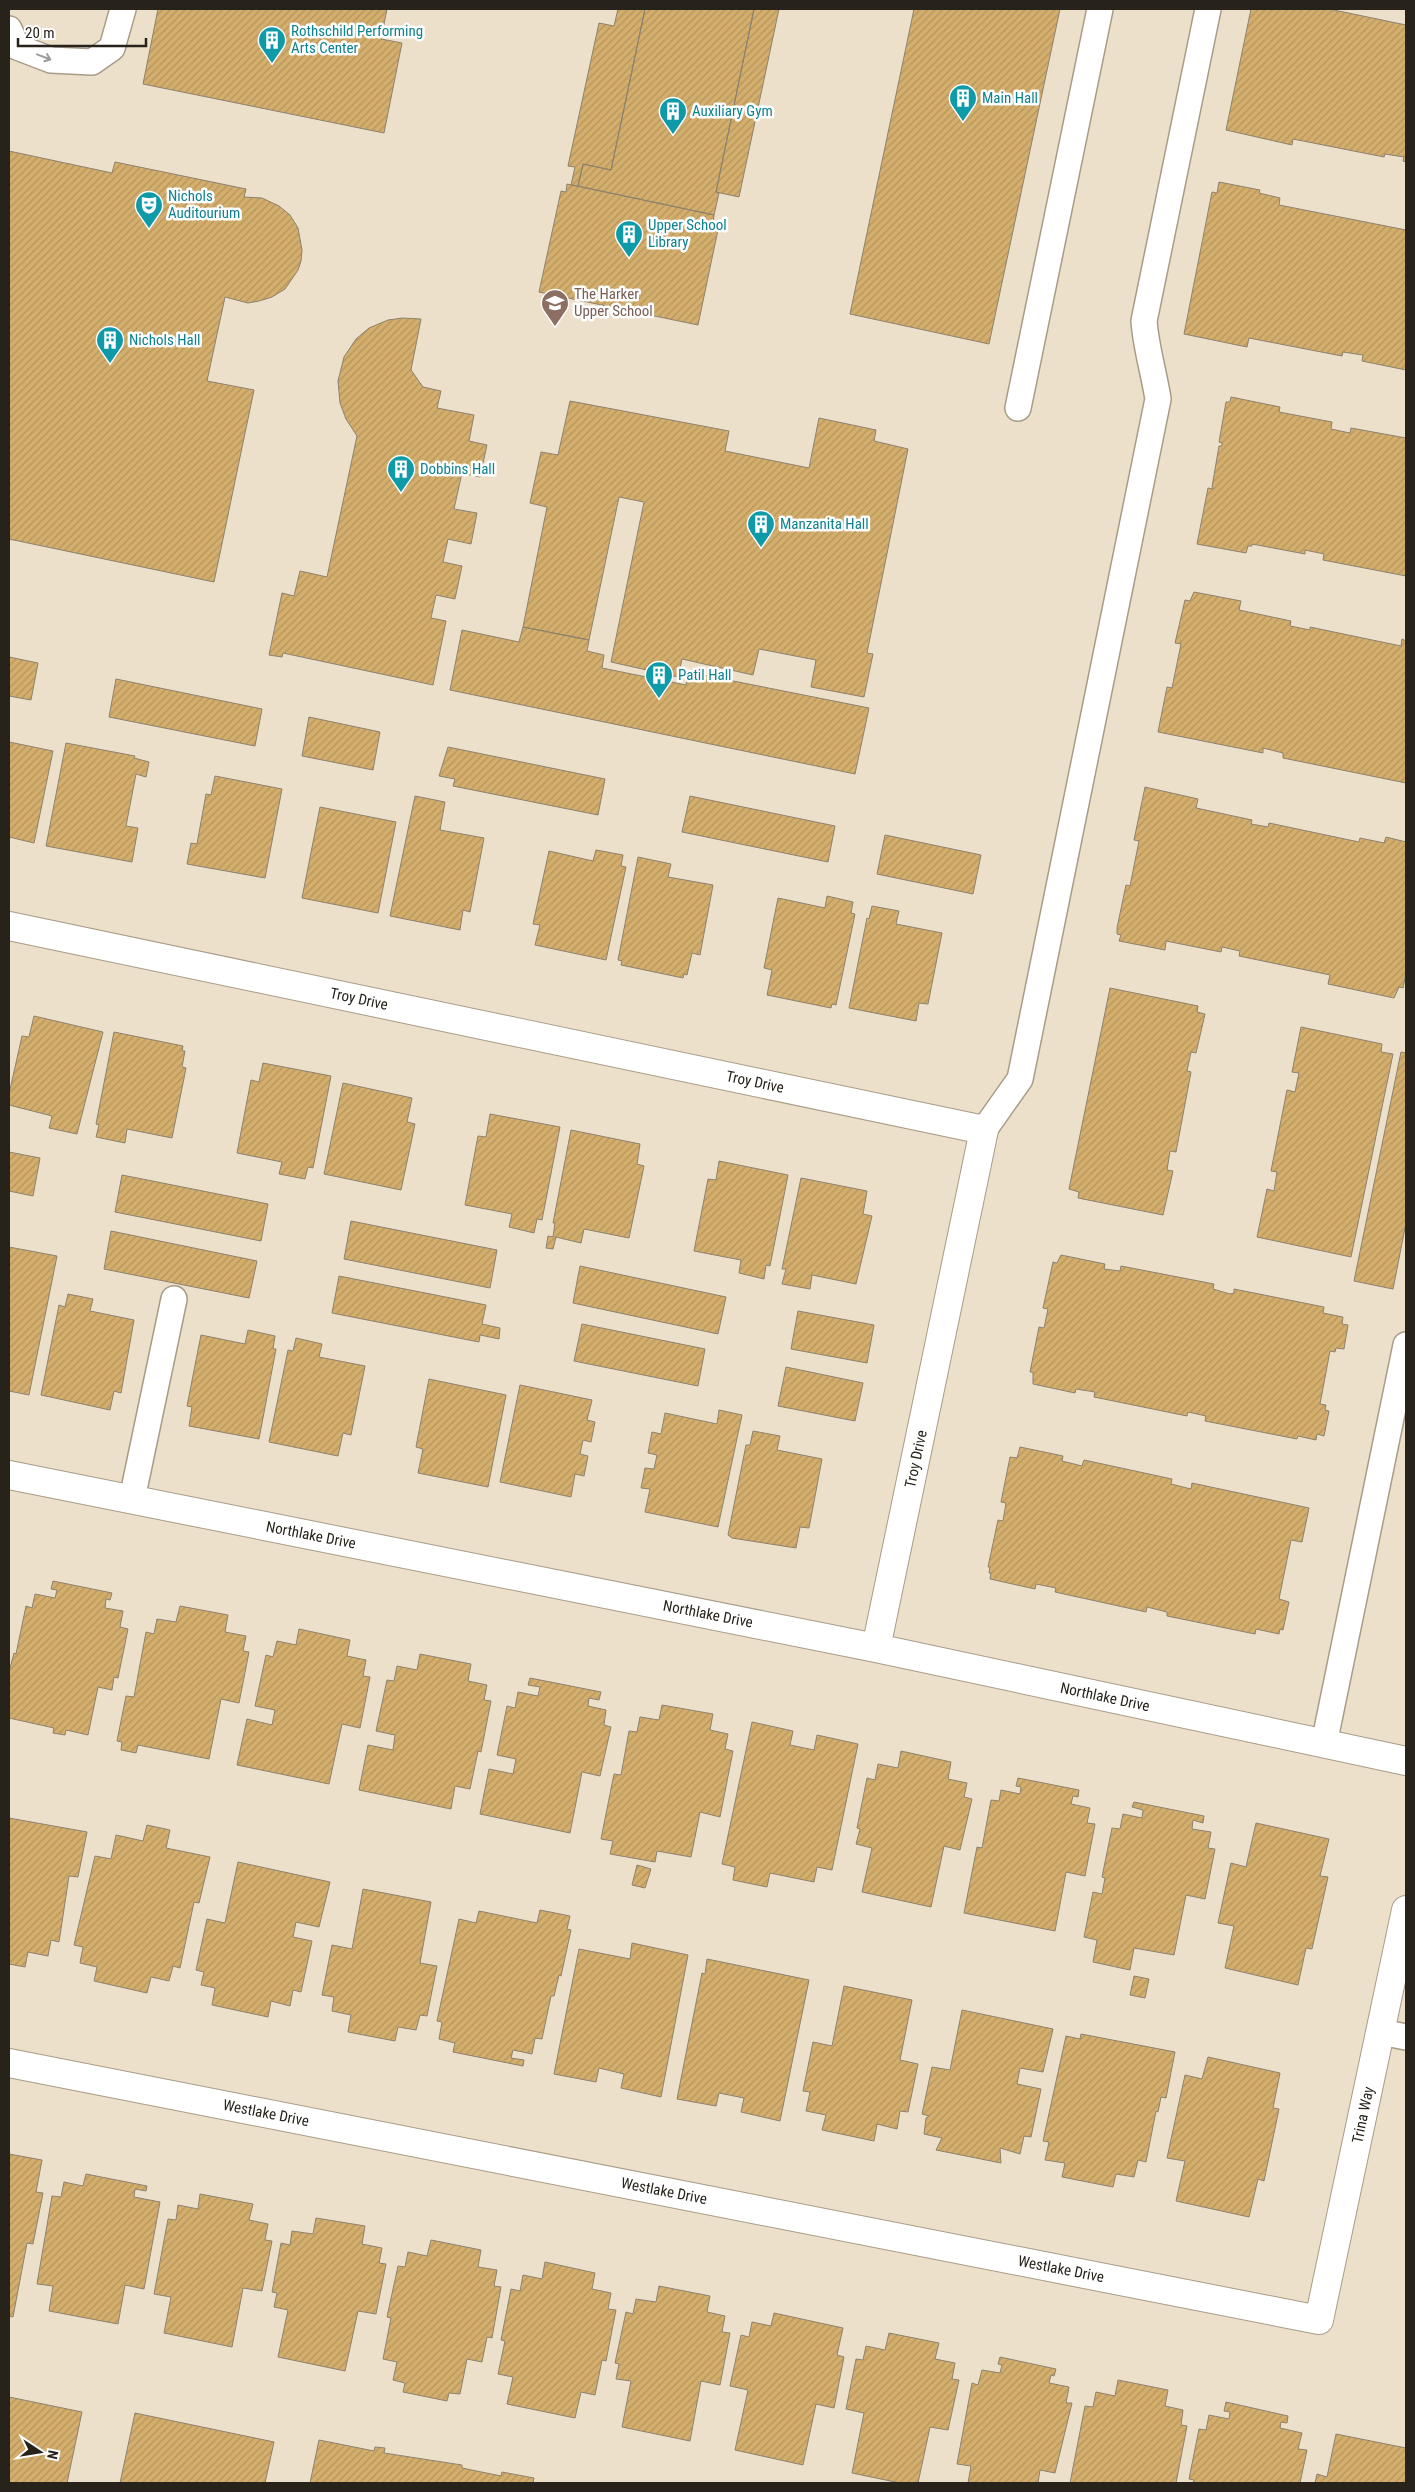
<svg xmlns="http://www.w3.org/2000/svg" width="1415" height="2492" viewBox="0 0 1415 2492" font-family="'Roboto Condensed',sans-serif">
  <style>
    .building { fill: url(#building-hatch); stroke: #8d826f }
    .lines { fill: none; stroke-linecap: round; stroke-linejoin: round }
    .lane-casing { stroke: #a89c88; stroke-width: 28 }
    .street-casing { stroke: #a89c88; stroke-width: 30 }
    .lane { stroke: #fff; stroke-width: 25 }
    .street { stroke: #fff; stroke-width: 28 }
    .oneway { stroke: #9e9c98 }
    .labels { text-anchor: middle; dominant-baseline: central; stroke-width: 5; stroke-linejoin: round; paint-order: stroke }
    .culture-label { font-size: 15px; fill: #0d838f; stroke: #fff; text-anchor: start }
    .education-label { font-size: 15px; fill: #785e54; stroke: #fff; text-anchor: start }
    .street-label { font-size: 15px; fill: #27231b; stroke: #fff }
  </style>
  <defs>
    <pattern id="building-hatch" width="6" height="6" patternUnits="userSpaceOnUse" patternTransform="scale(1.25)"><rect width="6" height="6" fill="#d3ae6c"/><path d="M-1 1l2-2M0 6l6-6M5 7l2-2" fill="none" stroke="#b5955d"/></pattern>
  </defs>
  <rect width="100%" height="100%" fill="#ece0cb"/>
  <path class="building" d="M158,9H387L381,39L402,43L384,133L143,84Z
    M618,9H645L611,170L583,164L578,186L571,185L575,167L568,166L599,23L614,26Z
    M645,9H754L716,192L719,193L714,215L578,186L583,164L611,170Z
    M754,9H779L739,197L716,192Z
    M914,9H1060L989,344L850,314Z
    M1251,9H1329L1406,25V162L1403,161L1404,157L1385,154L1384,157L1293,139L1292,145L1226,130Z
    M9,151L112,173L115,162L246,189L244,197L262,198L279,206L290,215L298,228L302,250L301,261L298,270L285,289L272,297L259,301L248,303L225,297L207,381L254,390L214,582L9,539Z
    M1219,182L1260,190L1259,193L1280,198L1279,205L1406,230V370L1362,361L1363,355L1343,352L1342,356L1249,338L1247,347L1184,334L1212,192L1217,193Z
    M567,184L714,215L713,224L719,225L698,325L539,292L561,191L566,192Z
    M402,318L421,319L411,370L423,387L441,391L437,408L474,415L469,441L487,445L480,477L462,473L454,509L477,513L471,544L448,539L443,562L462,566L455,599L436,595L431,618L446,621L433,685L283,653L282,657L269,655L282,593L294,596L300,571L327,577L357,436L346,419L340,403L338,381L344,357L356,339L369,328L388,320Z
    M1231,397L1280,407L1279,412L1332,422L1331,429L1350,433L1351,428L1406,438V576L1323,560L1324,554L1305,550V554L1252,544V546H1248L1246,553L1197,544L1208,488L1213,489L1212,487L1219,446H1222V443L1219,442L1226,402H1230Z
    M570,401L729,431L725,451L809,468L819,418L876,430L874,441L908,449L867,653L873,654L864,697L811,687L816,660L759,649L753,675L682,659L678,677L611,662L644,502L619,497L589,640L523,627L547,507L530,503L541,452L558,455Z
    M1194,592L1241,601L1239,610L1291,621L1290,626L1310,630V627L1401,646L1402,639L1406,641V783L1283,758V753L1263,748V753L1158,732L1167,687L1172,688L1181,644L1175,643L1185,600L1190,601Z
    M523,627L589,640L587,651L604,655L602,668L686,685L688,672L869,708L855,774L450,690L462,630L519,642Z
    M9,657L38,663L31,700L9,696Z
    M116,679L262,709L255,746L109,717Z
    M309,717L380,732L373,770L302,756Z
    M9,742L53,751L34,843L9,837Z
    M66,743L135,756L134,758L149,762L146,777L136,774L126,826L138,828L132,862L46,846Z
    M448,747L605,779L598,815L453,786L455,779L439,776Z
    M215,776L282,789L265,878L187,864L191,843L197,844L206,794L211,795Z
    M1145,787L1198,799L1196,808L1252,820L1251,824L1268,827L1269,823L1359,842L1360,838L1384,843L1386,837L1406,842V973L1403,988L1399,987L1394,998L1328,984L1330,975L1239,956L1240,951L1222,947L1221,952L1166,941L1165,950L1119,941L1121,935L1117,934V928L1126,885L1130,886L1139,841L1134,840Z
    M415,796L445,802L440,830L484,838L470,912L463,910L460,930L390,916Z
    M690,796L835,826L828,862L682,832Z
    M320,807L396,822L378,913L302,898Z
    M885,835L981,855L973,894L877,874Z
    M596,850L623,855L621,866L626,867L606,960L535,945L540,925L533,924L549,851L593,861Z
    M638,857L671,864L668,877L713,885L700,955L692,953L687,975L684,974L683,978L621,965L622,961L618,960Z
    M827,896L853,902L851,913L855,914L836,1005L832,1004L831,1008L767,995L772,970L764,968L778,898L825,908Z
    M872,906L899,911L896,924L942,933L928,1004L919,1003L916,1021L849,1008L867,918L869,919Z
    M1110,988L1198,1006L1197,1012L1205,1014L1196,1053L1191,1052L1187,1071L1191,1072L1176,1152L1170,1151L1167,1170L1173,1171L1163,1215L1078,1198L1079,1192L1069,1189Z
    M34,1016L103,1032L77,1134L49,1128L52,1116L9,1105V1094L22,1036L29,1037Z
    M1301,1027L1382,1044L1381,1052L1393,1054L1351,1257L1257,1237L1267,1189L1274,1191L1277,1172L1271,1171L1287,1090L1295,1092L1299,1073L1292,1072Z
    M114,1032L183,1046L182,1051H185L182,1067L186,1068L172,1138L127,1129L125,1143L96,1137L99,1125L96,1124Z
    M1401,1052L1406,1053V1223L1393,1289L1354,1281Z
    M263,1063L331,1076L313,1168L308,1167L305,1179L279,1174L282,1162L237,1153L251,1080L259,1082Z
    M343,1083L412,1098L407,1122L415,1124L401,1190L324,1174Z
    M490,1114L560,1127L542,1220L537,1219L534,1233L509,1227L512,1214L465,1205L478,1136L486,1137Z
    M571,1130L640,1144L637,1164L644,1166L629,1238L584,1229L581,1243L556,1237L553,1249L546,1248L548,1236L553,1237L555,1223H553Z
    M9,1152L40,1158L33,1196L9,1191Z
    M719,1161L788,1175L770,1266L766,1265L764,1279L739,1273L741,1260L694,1251L708,1179L716,1180Z
    M122,1175L268,1204L261,1241L115,1212Z
    M801,1178L867,1191L863,1214L872,1216L856,1284L812,1275L810,1289L782,1284L786,1269H782Z
    M351,1221L497,1250L490,1288L344,1259Z
    M111,1231L257,1261L249,1298L104,1269Z
    M9,1247L57,1256L29,1395L9,1391Z
    M1061,1255L1105,1264L1104,1269L1120,1271L1121,1266L1214,1284L1213,1289L1230,1294L1234,1293V1289L1324,1307L1323,1313L1343,1317L1342,1324L1348,1325L1344,1349L1336,1348L1335,1352L1330,1351L1320,1404L1326,1405L1325,1410L1329,1411L1324,1436L1317,1434L1316,1440L1298,1436L1297,1439L1205,1421L1206,1416L1188,1412L1187,1416L1094,1397L1095,1392L1076,1389L1075,1393L1033,1384V1372H1030L1039,1327L1044,1328L1048,1309L1043,1308L1053,1262L1057,1263Z
    M580,1266L726,1297L718,1334L573,1303Z
    M339,1276L486,1305L482,1324L500,1328L499,1339L480,1335L479,1342L332,1313Z
    M68,1294L93,1299L90,1311L134,1320L121,1393L114,1391L110,1410L41,1395L59,1305L65,1307Z
    M798,1311L874,1325L867,1363L791,1349Z
    M582,1324L705,1349L698,1386L574,1361Z
    M248,1330L275,1336L273,1349H276L259,1439L189,1426L192,1407L187,1406L201,1335L245,1344Z
    M296,1338L322,1344L319,1357L365,1366L351,1435L343,1433L338,1456L269,1442L288,1350L293,1351Z
    M786,1367L863,1383L855,1421L778,1406Z
    M429,1379L506,1395L488,1487L418,1473L423,1449L416,1447Z
    M520,1385L592,1400L587,1420L595,1422L591,1442L583,1440L580,1454L588,1456L584,1476L575,1474L571,1497L500,1482Z
    M719,1410L742,1415L718,1527L645,1512L650,1489L641,1488L645,1468L654,1469L657,1455L648,1453L652,1432L661,1434L665,1413L717,1424Z
    M753,1431L780,1436L777,1450L822,1459L809,1528L800,1527L796,1548L732,1538L728,1535L746,1445H750Z
    M1020,1447L1063,1456L1062,1461L1082,1466L1084,1460L1172,1479L1171,1484L1191,1489L1192,1483L1309,1508L1302,1542L1291,1540L1279,1599L1289,1602L1283,1630L1280,1629L1279,1634L1256,1629L1255,1634L1167,1616V1612L1147,1607L1146,1612L1055,1592L1056,1588L1036,1584L1035,1589L990,1579L991,1573H989L990,1567H988L998,1520L1003,1521L1006,1503L1001,1502L1010,1457L1017,1458Z
    M53,1581L112,1593L110,1600L106,1599L105,1608L123,1611L120,1627L128,1629L118,1678L114,1677L112,1690L98,1687L88,1735L66,1730L65,1735L53,1733L54,1728L9,1718V1672L14,1653L16,1654L26,1606L32,1608L35,1594L55,1598L57,1590L51,1589Z
    M180,1606L228,1615L225,1632L246,1636L243,1651L249,1652L239,1703L221,1699L209,1759L138,1745L136,1753L121,1750L122,1742L117,1741L126,1696L134,1697L146,1632L154,1634L157,1619L176,1622Z
    M299,1629L350,1640L347,1656L366,1660L363,1676L370,1677L360,1728L342,1724L329,1784L237,1765L247,1719L272,1725L275,1710L255,1706L266,1655L273,1657L277,1641L296,1645Z
    M420,1654L471,1664L468,1681L487,1685L484,1700L491,1701L481,1752L478,1751L470,1789L455,1786L451,1809L359,1790L368,1745L393,1750L395,1735L376,1731L387,1680L394,1681L397,1666L417,1670Z
    M530,1678L601,1692L599,1700L589,1698L588,1706L606,1710L604,1725L611,1727L600,1776L582,1772L570,1833L480,1814L489,1769L513,1774L516,1759L497,1755L507,1706L515,1708L518,1692L538,1696L540,1687L528,1685Z
    M662,1705L713,1714L710,1730L728,1734L725,1749L733,1751L720,1817L700,1812L691,1857L657,1851L655,1862L610,1854L613,1841L601,1839L614,1774L621,1775L629,1731L637,1732L640,1717L659,1720Z
    M752,1722L793,1731L790,1745L814,1750L817,1735L858,1744L832,1870L817,1867L814,1882L770,1873L767,1887L733,1880L735,1867L722,1864Z
    M901,1751L951,1762L948,1779L967,1783L964,1797L972,1799L960,1850L944,1846L931,1907L862,1892L872,1848L856,1844L860,1829L857,1828L867,1778L875,1780L878,1764L898,1768Z
    M1018,1778L1079,1790L1078,1797L1073,1796L1071,1804L1090,1808L1087,1823L1095,1824L1085,1876L1066,1872L1055,1931L964,1913L977,1847L982,1848L991,1800L999,1801L1001,1790L1020,1794L1021,1787L1016,1786Z
    M1134,1802L1204,1816L1203,1823L1193,1820L1192,1829L1211,1832L1208,1848L1215,1849L1205,1899L1186,1895L1174,1955L1134,1948L1130,1970L1093,1962L1097,1940L1084,1937L1093,1892L1102,1894L1105,1878L1102,1877L1112,1828L1120,1829L1123,1814L1142,1818L1143,1810L1132,1807Z
    M9,1818L87,1832L78,1877L69,1876L59,1942L51,1940L48,1956L28,1952L25,1967L9,1964Z
    M1256,1823L1329,1839L1320,1876L1328,1877L1312,1949L1306,1948L1298,1985L1225,1968L1234,1926L1218,1923L1231,1863L1246,1867Z
    M147,1825L170,1830L166,1848L210,1857L199,1903L194,1902L180,1968L173,1966L169,1981L151,1977L147,1993L94,1981L97,1967L80,1963L83,1947L74,1945L95,1856L111,1859L116,1835L143,1841Z
    M238,1862L330,1882L319,1927L296,1922L293,1937L312,1941L301,1992L293,1990L290,2006L271,2001L268,2017L212,2005L215,1988L201,1985L204,1972L196,1970L207,1919L225,1923Z
    M637,1865L651,1869L645,1888L632,1885Z
    M363,1889L431,1902L420,1963L437,1966L427,2016L420,2015L416,2030L398,2027L395,2041L348,2032L351,2015L332,2011L334,1997L322,1995L332,1945L352,1949Z
    M540,1910L570,1916L567,1929L571,1930L561,1976L559,1975L554,1996H551L542,2039L535,2038L532,2054L513,2050L511,2058L524,2060L523,2066L453,2052L455,2043L439,2039L442,2022L437,2021L459,1919L476,1923L479,1911L537,1923Z
    M632,1943L688,1955L661,2097L621,2088L624,2074L599,2068L596,2082L554,2074L579,1949L630,1959Z
    M707,1959L809,1980L780,2121L741,2112L744,2098L719,2093L716,2106L677,2099L702,1973L705,1974Z
    M1134,1976L1149,1979L1145,1998L1130,1995Z
    M844,1986L912,2000L900,2060L918,2064L908,2112L900,2111L897,2129L877,2124L874,2141L822,2130L826,2115L806,2111L810,2092L803,2091L813,2042L832,2046Z
    M962,2010L1053,2029L1043,2072L1020,2068L1017,2084L1041,2089L1031,2137L1024,2136L1020,2154L1000,2148L1001,2163L936,2150L942,2138L924,2134L926,2118L929,2116L922,2114L932,2067L950,2070Z
    M1081,2034L1175,2052L1166,2098L1161,2097L1158,2112L1156,2111L1146,2162L1138,2160L1134,2177L1116,2174L1113,2187L1062,2177L1065,2163L1045,2160L1049,2142L1043,2141L1066,2036L1080,2039Z
    M1208,2057L1280,2073L1273,2108L1279,2109L1264,2181L1258,2179L1249,2217L1176,2201L1185,2161L1167,2158L1185,2075L1202,2079Z
    M9,2154L42,2160L36,2192L43,2193L33,2244L27,2243L13,2317L9,2316Z
    M86,2174L147,2186L146,2191L135,2189L134,2197L160,2202L144,2289L125,2285L118,2324L49,2311L53,2286L37,2284L52,2196L61,2197L64,2182L83,2186Z
    M200,2194L253,2204L249,2220L268,2224L265,2240L272,2241L262,2291L243,2288L232,2347L164,2333L171,2297L154,2294L168,2219L176,2220L178,2205L198,2209Z
    M316,2218L365,2226L362,2244L382,2248L379,2263L386,2264L376,2314L358,2311L345,2371L278,2357L288,2310L274,2307L277,2293L272,2292L281,2243L290,2245L292,2231L313,2234Z
    M431,2240L481,2250L478,2267L497,2270L494,2286L501,2287L492,2338L487,2337L482,2362L467,2359L460,2394L449,2393L447,2401L403,2392L405,2383L393,2380L397,2362L383,2359L391,2318L387,2317L398,2266L405,2267L408,2252L427,2256Z
    M545,2262L595,2273L592,2289L611,2293L608,2309L616,2310L606,2361L602,2360L595,2395L581,2392L575,2418L507,2404L513,2377L498,2374L505,2341L501,2340L511,2289L520,2291L523,2275L542,2279Z
    M659,2286L710,2296L707,2312L725,2316L722,2332L730,2333L720,2385L701,2381L690,2441L622,2427L631,2381L616,2379L619,2364L615,2363L626,2312L633,2314L636,2299L656,2302Z
    M774,2313L843,2328L837,2355L844,2357L834,2408L816,2404L803,2465L735,2450L748,2390L730,2386L741,2335L749,2337L752,2322L771,2326Z
    M889,2333L939,2343L935,2359L955,2363L952,2379L959,2380L948,2430L930,2427L918,2483H900L852,2473L864,2413L846,2409L856,2359L863,2360L866,2346L885,2350Z
    M1000,2357L1056,2369L1054,2376L1051,2375L1049,2383L1069,2387L1066,2403H1072L1055,2473L1040,2470L1038,2483H968L971,2466L957,2464L972,2383L978,2385L982,2370L1000,2373L1002,2365L998,2364Z
    M1118,2380L1168,2390L1165,2406L1183,2410L1181,2425L1187,2426L1176,2483H1070L1085,2406L1093,2407L1096,2392L1115,2396Z
    M9,2397L82,2412L67,2483H9Z
    M1226,2402L1288,2416L1287,2423L1281,2422L1280,2428L1302,2433L1298,2449L1307,2450L1300,2483H1193L1194,2480L1189,2479L1199,2429L1206,2430L1209,2415L1229,2419L1230,2412L1224,2411Z
    M135,2413L274,2442L265,2483H120Z
    M1336,2434L1406,2448V2483H1315L1317,2474L1327,2477Z
    M319,2440L374,2451L375,2447L385,2448L384,2453L462,2465V2468L501,2476L502,2472L534,2478L533,2483H310Z"/>
  <g class="lines">
    <g class="lane-casing">
      <path id="lane" d="M9,29L17,47L51,60L92,62L112,48L123,9
        M1018,408L1100,9
        M984,1130L1020,1079L1158,399C1154,373 1146,348 1144,321L1208,9
        M132,1499L174,1299
        M1324,1744L1406,1345
        M1381,2032L1406,2037"/>
    </g>
    <g class="street-casing">
      <path id="street" d="M9,926L984,1130L876,1648
        M9,1475L876,1648L1406,1761
        M9,2063L1319,2320L1406,1910"/>
    </g>
    <use href="#lane" class="lane"/>
    <use href="#street" class="street"/>
  </g>
  <defs><path id="oneway-shaft" d="M-6 0H5M1.5-3L5.5 0L1.5 3" fill="none" stroke-width="1.6" stroke-linecap="round" stroke-linejoin="round" transform="scale(1.25)"/></defs>
  <use class="oneway" href="#oneway-shaft" transform="translate(44 57) rotate(21)"/>
  <defs>
    <g id="building-pin" transform="scale(1.4375)"><path d="M0 17L-7.5 6A9.5 9.5 0 1 1 7.5 6Z" fill="#0f9aa8" stroke="#fff"/><path d="M-4-6H4V6H1V3H-1V6H-4ZM-2.5-4.3h1.7v1.8h-1.7ZM.8-4.3h1.7v1.8H.8ZM-2.5-1h1.7V.8h-1.7ZM.8-1h1.7V.8H.8Z" fill="#fff"/></g>
    <g id="theatre-pin" transform="scale(1.4375)"><path d="M0 17L-7.5 6A9.5 9.5 0 1 1 7.5 6Z" fill="#0f9aa8" stroke="#fff"/><path d="M-5-5.5Q0-4 5-5.5V0Q5 5 0 6Q-5 5-5 0ZM-3.3-2.5H-1v1.5H-3.3ZM1-2.5H3.3v1.5H1ZM-2.8 1Q0 5.5 2.8 1Z" fill="#fff"/></g>
    <g id="school-pin" transform="scale(1.4375)"><path d="M0 17L-7.5 6A9.5 9.5 0 1 1 7.5 6Z" fill="#8d6e63" stroke="#fff"/><path d="M0-5L7-2L0 1L-7-2ZM-4 1L0 2.5L4 1V4Q0 6-4 4Z" fill="#fff"/></g>
  </defs>
  <g fill-rule="evenodd">
    <use href="#building-pin" x="272" y="40"/>
    <use href="#building-pin" x="963" y="98"/>
    <use href="#building-pin" x="673" y="111"/>
    <use href="#theatre-pin" x="149" y="205"/>
    <use href="#building-pin" x="629" y="234"/>
    <use href="#school-pin" x="555" y="303"/>
    <use href="#building-pin" x="110" y="340"/>
    <use href="#building-pin" x="401" y="469"/>
    <use href="#building-pin" x="761" y="524"/>
    <use href="#building-pin" x="659" y="675"/>
  </g>
  <g class="labels">
    <g class="culture-label">
      <text x="291" y="31">Rothschild Performing<tspan x="291" dy="17">Arts Center</tspan></text>
      <text x="982" y="98">Main Hall</text>
      <text x="692" y="111">Auxiliary Gym</text>
      <text x="168" y="196">Nichols<tspan x="168" dy="17">Auditourium</tspan></text>
      <text x="648" y="225">Upper School<tspan x="648" dy="17">Library</tspan></text>
      <text x="129" y="340">Nichols Hall</text>
      <text x="420" y="469">Dobbins Hall</text>
      <text x="780" y="524">Manzanita Hall</text>
      <text x="678" y="675">Patil Hall</text>
    </g>
    <g class="education-label">
      <text x="574" y="294">The Harker<tspan x="574" dy="17">Upper School</tspan></text>
    </g>
    <g class="street-label">
      <text transform="translate(359 999) rotate(12)">Troy Drive</text>
      <text transform="translate(755 1082) rotate(12)">Troy Drive</text>
      <text transform="translate(916 1459) rotate(-78)">Troy Drive</text>
      <text transform="translate(311 1535) rotate(11)">Northlake Drive</text>
      <text transform="translate(708 1614) rotate(11)">Northlake Drive</text>
      <text transform="translate(1105 1697) rotate(12)">Northlake Drive</text>
      <text transform="translate(266 2113) rotate(11)">Westlake Drive</text>
      <text transform="translate(1363 2115) rotate(-78)">Trina Way</text>
      <text transform="translate(664 2191) rotate(11)">Westlake Drive</text>
      <text transform="translate(1061 2269) rotate(11)">Westlake Drive</text>
    </g>
  </g>
  <rect width="1415" height="2492" fill="none" stroke="#27231b" stroke-width="20"/>
  <g transform="translate(40 2452) rotate(102)" stroke="#ffffff" stroke-width="4" paint-order="stroke">
  <path d="M0-4L9 19L0 12L-9 19Z" fill="#27231b"/>
  <text y="-8" font-size="14" font-weight="bold" text-anchor="middle" fill="#27231b">N</text>
  </g>
  <path d="M18 38v8h128v-8" fill="none" stroke="#27231b" stroke-width="2.5"/>
  <text x="25" y="38" font-size="15" fill="#27231b" stroke="#ffffff" stroke-width="4" paint-order="stroke">20 m</text>
</svg>
